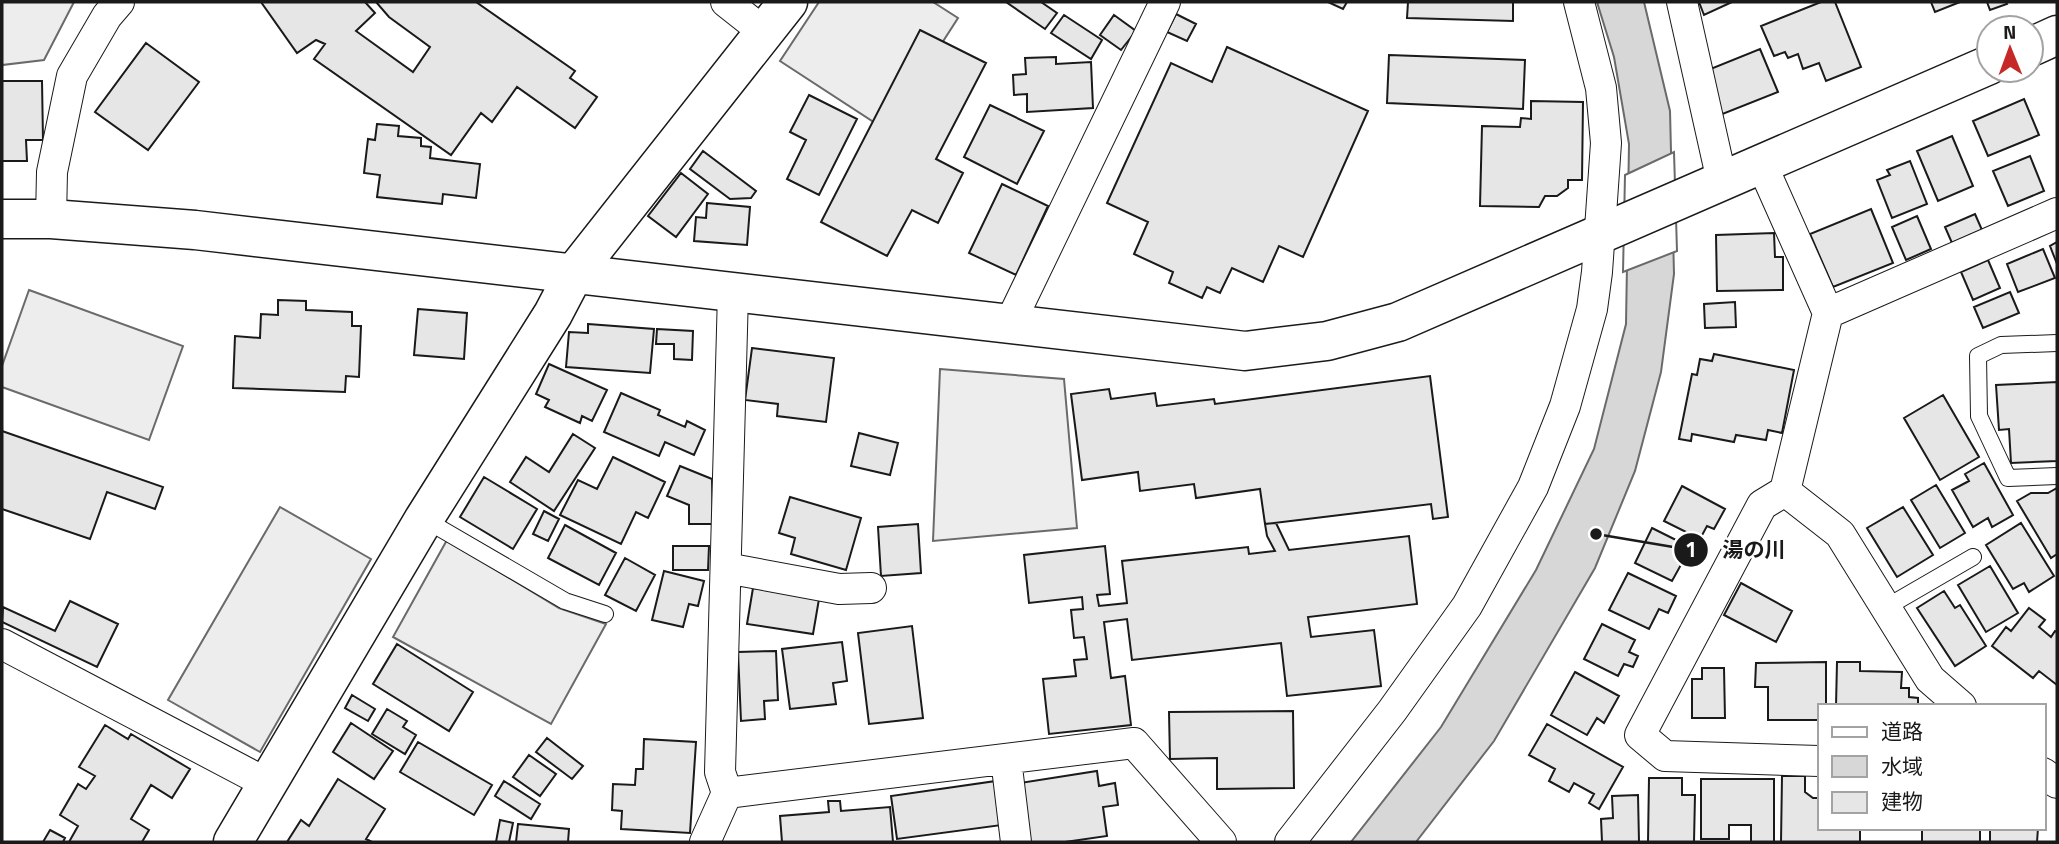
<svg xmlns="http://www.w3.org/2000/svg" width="2059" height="844" viewBox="0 0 2059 844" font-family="'Titillium Web','Noto Sans JP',sans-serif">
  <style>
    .built { fill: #ededed; stroke: #6a6a6a; stroke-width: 2 }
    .water { fill: #d7d7d7; stroke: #6a6a6a; stroke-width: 2 }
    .pier { fill: #fff; stroke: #6a6a6a; stroke-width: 2 }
    .building { fill: #e6e6e6; stroke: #1a1a1a; stroke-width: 2 }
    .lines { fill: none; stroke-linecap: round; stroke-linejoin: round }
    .service-casing { stroke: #1a1a1a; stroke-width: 18 }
    .minor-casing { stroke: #1a1a1a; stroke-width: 32 }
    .tertiary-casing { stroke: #1a1a1a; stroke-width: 41 }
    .service { stroke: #fff; stroke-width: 16 }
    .minor { stroke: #fff; stroke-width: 30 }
    .tertiary { stroke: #fff; stroke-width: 38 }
    .leader { fill: none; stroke: #1a1a1a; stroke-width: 2.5 }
    .callout-dot { fill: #1a1a1a; stroke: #fff; stroke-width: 2.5 }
    .mark-label { font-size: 21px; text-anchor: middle; font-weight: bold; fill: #fff }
    .callout-label { font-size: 21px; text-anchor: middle; font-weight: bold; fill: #1a1a1a; stroke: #fff; stroke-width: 5; stroke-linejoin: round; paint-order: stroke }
  </style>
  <rect width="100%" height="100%" fill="#fff"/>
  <path class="built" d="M2,2H74L44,60L2,65Z
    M819,2H933L958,18L886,130L780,61Z
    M29,290L183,346L149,440L2,387V366Z
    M940,369L1064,379L1077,528L933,541Z
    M280,507L371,559L260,752L168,700Z
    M447,540L559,608L606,624L551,724L393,637Z"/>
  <path class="water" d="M1597,2H1644L1670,111L1674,274L1661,372L1635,471L1595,568L1494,741L1416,842H1351L1441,727L1536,570L1594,449L1626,324L1629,144L1614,57Z"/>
  <path class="pier" d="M1674,152L1677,251L1623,272L1625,175Z"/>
  <path class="building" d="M261,2H365L375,13L356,31L413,72L430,47L389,17L376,2H476L575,71L570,78L597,97L575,128L517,87L492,122L481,113L451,155L314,59L325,44L316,40L297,53Z
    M1006,2H1041L1057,13L1045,29Z
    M1328,2H1347L1343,9Z
    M1408,2H1513V21L1407,18Z
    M1699,2H1732L1704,15Z
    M1821,2H1835L1861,67L1826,81L1819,63L1803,69L1798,54L1788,58L1785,52L1774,56L1761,26Z
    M1931,2H1960L1935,12Z
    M1987,2H2006L2007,4L1990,10Z
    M1176,14L1196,24L1187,41L1167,32Z
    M1064,15L1102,40L1091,59L1051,33Z
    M1114,15L1136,31L1121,50L1100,35Z
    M920,30L986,63L936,159L963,173L938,223L912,210L887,256L821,222Z
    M146,43L199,82L148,150L95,112Z
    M1227,47L1368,111L1303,257L1279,246L1263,282L1232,268L1220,293L1207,287L1202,298L1169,283L1173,272L1134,254L1148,222L1107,203L1171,63L1212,82Z
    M1760,49L1778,92L1720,115L1703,72Z
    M1389,55L1525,60L1523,109L1387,103Z
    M1056,57V64L1091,62L1093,108L1027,112V94L1014,95L1013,75L1026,74L1025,58Z
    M2,81H42L43,140H26L27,161H2Z
    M809,95L857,119L819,195L787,179L806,140L790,132Z
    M2024,99L2039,135L1988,156L1973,121Z
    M1531,101L1583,102L1582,180H1568V188L1557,196H1545L1539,207L1480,206L1482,126L1520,127L1521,118L1531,119Z
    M990,105L1044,131L1017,184L964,157Z
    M377,124L399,126L398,136L421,138V146L431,147L430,158L480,164L476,198L443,194L442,204L377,197L380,175L364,173L368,139L375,140Z
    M1952,136L1973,186L1938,201L1917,151Z
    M703,151L756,191L751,198L730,199L690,169Z
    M2030,156L2044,191L2008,206L1993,171Z
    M1910,161L1927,204L1892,218L1877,180L1890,175L1887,170Z
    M681,173L708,194L676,237L648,216Z
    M1002,184L1048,206L1016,275L969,253Z
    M707,203L750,207L747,245L694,241L696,217L706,218Z
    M1871,209L1893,263L1833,287L1810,234Z
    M1975,214L1982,230L1952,243L1945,227Z
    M1917,216L1931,249L1906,260L1892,227Z
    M1774,233L1775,257H1783V290L1717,291L1716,235Z
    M2057,242V264L2050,246Z
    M2043,249L2055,278L2018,292L2007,264Z
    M1988,260L2000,288L1973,300L1961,272Z
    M2010,292L2019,313L1983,328L1974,307Z
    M278,300L306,301V310L352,312V326H361L359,377L346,376L345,392L233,388L235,336L260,338L261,314L278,315Z
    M1735,302L1736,327L1705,328L1704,304Z
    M418,309L467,313L464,359L414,355Z
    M588,324L654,329L650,373L566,367L569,332L588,333Z
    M657,329L693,331L692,360L674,359V344H656Z
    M752,348L834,358L826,422L777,416L778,404L745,400Z
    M1714,354L1794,370L1782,433L1768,430L1766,440L1736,435L1734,442L1692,434L1691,441L1679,439L1692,374L1697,375L1700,359L1712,361Z
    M549,364L607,390L592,421L582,416L580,423L545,407L549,400L536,394Z
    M1430,376L1448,517L1433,519L1431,504L1265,524L1260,489L1196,498L1194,484L1140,491L1138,472L1082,480L1071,394L1109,389L1111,399L1155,393L1157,406L1214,399L1215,404Z
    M2057,382V461L2011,463L2009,429L1999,430L1996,385Z
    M621,393L660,410L658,415L685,427L687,421L705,430L694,455L665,442L659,456L604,432Z
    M1943,395L1979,457L1940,480L1904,418Z
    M2,431L163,487L155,509L107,492L90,539L2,509Z
    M859,433L898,443L890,475L851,466Z
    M573,434L595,448L554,511L510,482L526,457L549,472Z
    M613,457L665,482L648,518L636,512L621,544L560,515L578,480L597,489Z
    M1984,463L2013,515L1992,527L1988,518L1973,527L1952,490L1969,481L1965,474Z
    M680,466L712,479L713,524H689V505L667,496Z
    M484,477L537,509L513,549L460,517Z
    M1936,485L1965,533L1940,548L1911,500Z
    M1682,486L1725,509L1714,529L1707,526L1700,539L1664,521Z
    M2057,488V554L2051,558L2017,501L2031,493H2048Z
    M790,497L861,518L846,570L791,554L795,538L779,533Z
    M1903,507L1933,555L1897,577L1867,528Z
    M544,511L559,519L548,541L533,534Z
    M1276,523L1289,550L1409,536L1417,604L1308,617L1311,637L1374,630L1381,686L1287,696L1281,643L1132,660L1127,619L1104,622L1111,678L1125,676L1131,725L1049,734L1043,679L1076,676L1074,660L1087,659L1084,637L1074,638L1071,610L1083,609L1082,597L1029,603L1024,555L1105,546L1110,594L1097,595L1099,606L1127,603L1122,561L1248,547L1249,554L1275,551L1267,536L1265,524Z
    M2021,523L2054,576L2029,592L2024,583L2013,589L1986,545Z
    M918,524L921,573L881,576L878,527Z
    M565,525L616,553L599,585L548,558Z
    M1652,528L1696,550L1689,564L1683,561L1672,581L1635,563Z
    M673,546H709L708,570H673Z
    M625,558L655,575L636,611L605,595Z
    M1990,566L2018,613L1986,632L1958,585Z
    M664,571L704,581L698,606L689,604L683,627L652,620Z
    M1628,573L1676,596L1668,613L1659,609L1649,629L1609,610Z
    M1741,583L1792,611L1776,642L1724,615Z
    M753,588L819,599L813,634L747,624Z
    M1944,591L1955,608L1960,605L1986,646L1955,666L1917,608Z
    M70,601L118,624L97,667L2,622L3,607L55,631Z
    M2029,608L2045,620L2039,627L2051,637L2055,631L2057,632V685L2039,671L2033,678L1992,646L2006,627L2011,631Z
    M1602,624L1635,640L1629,652L1638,656L1633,667L1624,664L1618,676L1584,659Z
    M912,626L923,718L869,724L858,633Z
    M842,642L847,681L833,683L836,704L790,709L782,649Z
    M397,644L473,692L449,731L373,684Z
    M776,651L778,700L764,701L765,719L741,721L738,652Z
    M1826,662V706H1819V720H1768V687H1755L1756,663Z
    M1837,662H1860V671L1902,672L1901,688H1909V697L1918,698V705L1924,706H1836Z
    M1702,668H1724L1725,718H1692V679H1702Z
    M1575,672L1619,696L1604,723L1597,718L1587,735L1551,715Z
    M352,695L375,709L368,721L345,708Z
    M387,709L407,721L403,727L416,735L405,754L372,734Z
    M1293,711L1294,788L1217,789V758L1170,759L1169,712Z
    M351,723L393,751L374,779L333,752Z
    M1547,724L1623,767L1599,809L1589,803L1594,794L1574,783L1569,792L1549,781L1555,769L1529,755Z
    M105,725L128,739L131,734L190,769L172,798L151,785L131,819L149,830L142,842H69L78,826L60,815L78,784L86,789L95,776L79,767Z
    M547,738L583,766L572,779L536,752Z
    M644,739L696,742L690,833L621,829L622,811L612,810L613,784L635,785L636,769H643Z
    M418,742L492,785L474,815L400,772Z
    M529,755L556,774L540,796L513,777Z
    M1097,771L1099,786L1115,783L1118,805L1103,807L1107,836L1065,842H1030L1020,783Z
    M1782,776H1805V792L1813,798H1819V828H1860V842H1781Z
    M1649,778H1682V795H1695L1694,842H1648Z
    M338,779L385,809L366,839L372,842H287L301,820L309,826Z
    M1701,779H1774V842H1751V825H1729V839H1701Z
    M504,781L540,804L531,819L495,796Z
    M996,781L1002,825L897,839L891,796Z
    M1638,795L1639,842H1602L1601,819L1613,818L1612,796Z
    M828,801H840L841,811L890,807L893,842H782L780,816L829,812Z
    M500,820L513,823L509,842H496Z
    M518,824L569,829L568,842H516Z
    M1922,828H1980V842H1922Z
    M1990,828H2038L2037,842H1990Z
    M50,830L65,838L63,842H43Z"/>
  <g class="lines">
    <g class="service-casing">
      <path id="service" d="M2057,343L2001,345L1978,356L1979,416L2008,478L2057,476
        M424,519L565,601L605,614
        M1885,608L1973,557"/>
    </g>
    <g class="minor-casing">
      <path id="minor" d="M726,2L764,32
        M1682,2L1722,181
        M1762,165L1828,313L1785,491L1840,534L1930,679L1961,706
        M51,219L52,172L72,76L107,16L119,2
        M1828,313L2057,213
        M1009,325L1165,2
        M1785,491L1762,505L1640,735L1665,756L1819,761
        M726,568L839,589L871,588
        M2,644L268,784
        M1006,759L1016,842
        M2043,773L2057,783
        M727,793L1134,743L1221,842
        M705,842L727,793L720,772L733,293
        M1290,842L1392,711L1467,606L1533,487L1565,406L1592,309L1597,272L1606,143L1601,88L1579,2"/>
    </g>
    <g class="tertiary-casing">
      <path id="tertiary" d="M2031,47L2057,35
        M2,219H51L195,230L1245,351L1327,341L1398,322L1989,65
        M233,842L424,519L553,314L575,272L788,2"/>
    </g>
    <use href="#service" class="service"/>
    <use href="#minor" class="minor"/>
    <use href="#tertiary" class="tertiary"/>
  </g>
  <path class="leader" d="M1596 534L1691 550"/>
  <g class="callout-dot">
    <circle cx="1596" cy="534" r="7"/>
    <circle cx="1691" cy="550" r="18"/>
  </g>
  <g class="mark-label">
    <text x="1691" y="557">1</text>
  </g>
  <g class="callout-label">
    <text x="1754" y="557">湯の川</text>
  </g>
  <rect width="2059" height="844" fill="none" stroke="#1a1a1a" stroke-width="7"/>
  <rect x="1818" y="704" width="228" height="126" fill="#ffffff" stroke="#a3a3a3" stroke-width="2"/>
  <rect x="1832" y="727" width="35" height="10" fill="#ffffff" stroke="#a3a3a3" stroke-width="2"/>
  <text x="1881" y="739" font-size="21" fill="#1a1a1a">道路</text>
  <rect x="1832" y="756" width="35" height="21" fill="#d7d7d7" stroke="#a3a3a3" stroke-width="2"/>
  <text x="1881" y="774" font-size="21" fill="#1a1a1a">水域</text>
  <rect x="1832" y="792" width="35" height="21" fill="#e6e6e6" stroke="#a3a3a3" stroke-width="2"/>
  <text x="1881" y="809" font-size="21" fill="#1a1a1a">建物</text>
  <g transform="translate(2010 49) rotate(359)"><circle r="33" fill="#ffffff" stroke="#a3a3a3" stroke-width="2"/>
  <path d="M0-5L12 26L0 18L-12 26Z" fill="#c62828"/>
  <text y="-10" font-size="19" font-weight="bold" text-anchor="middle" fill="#1a1a1a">N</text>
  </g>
</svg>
